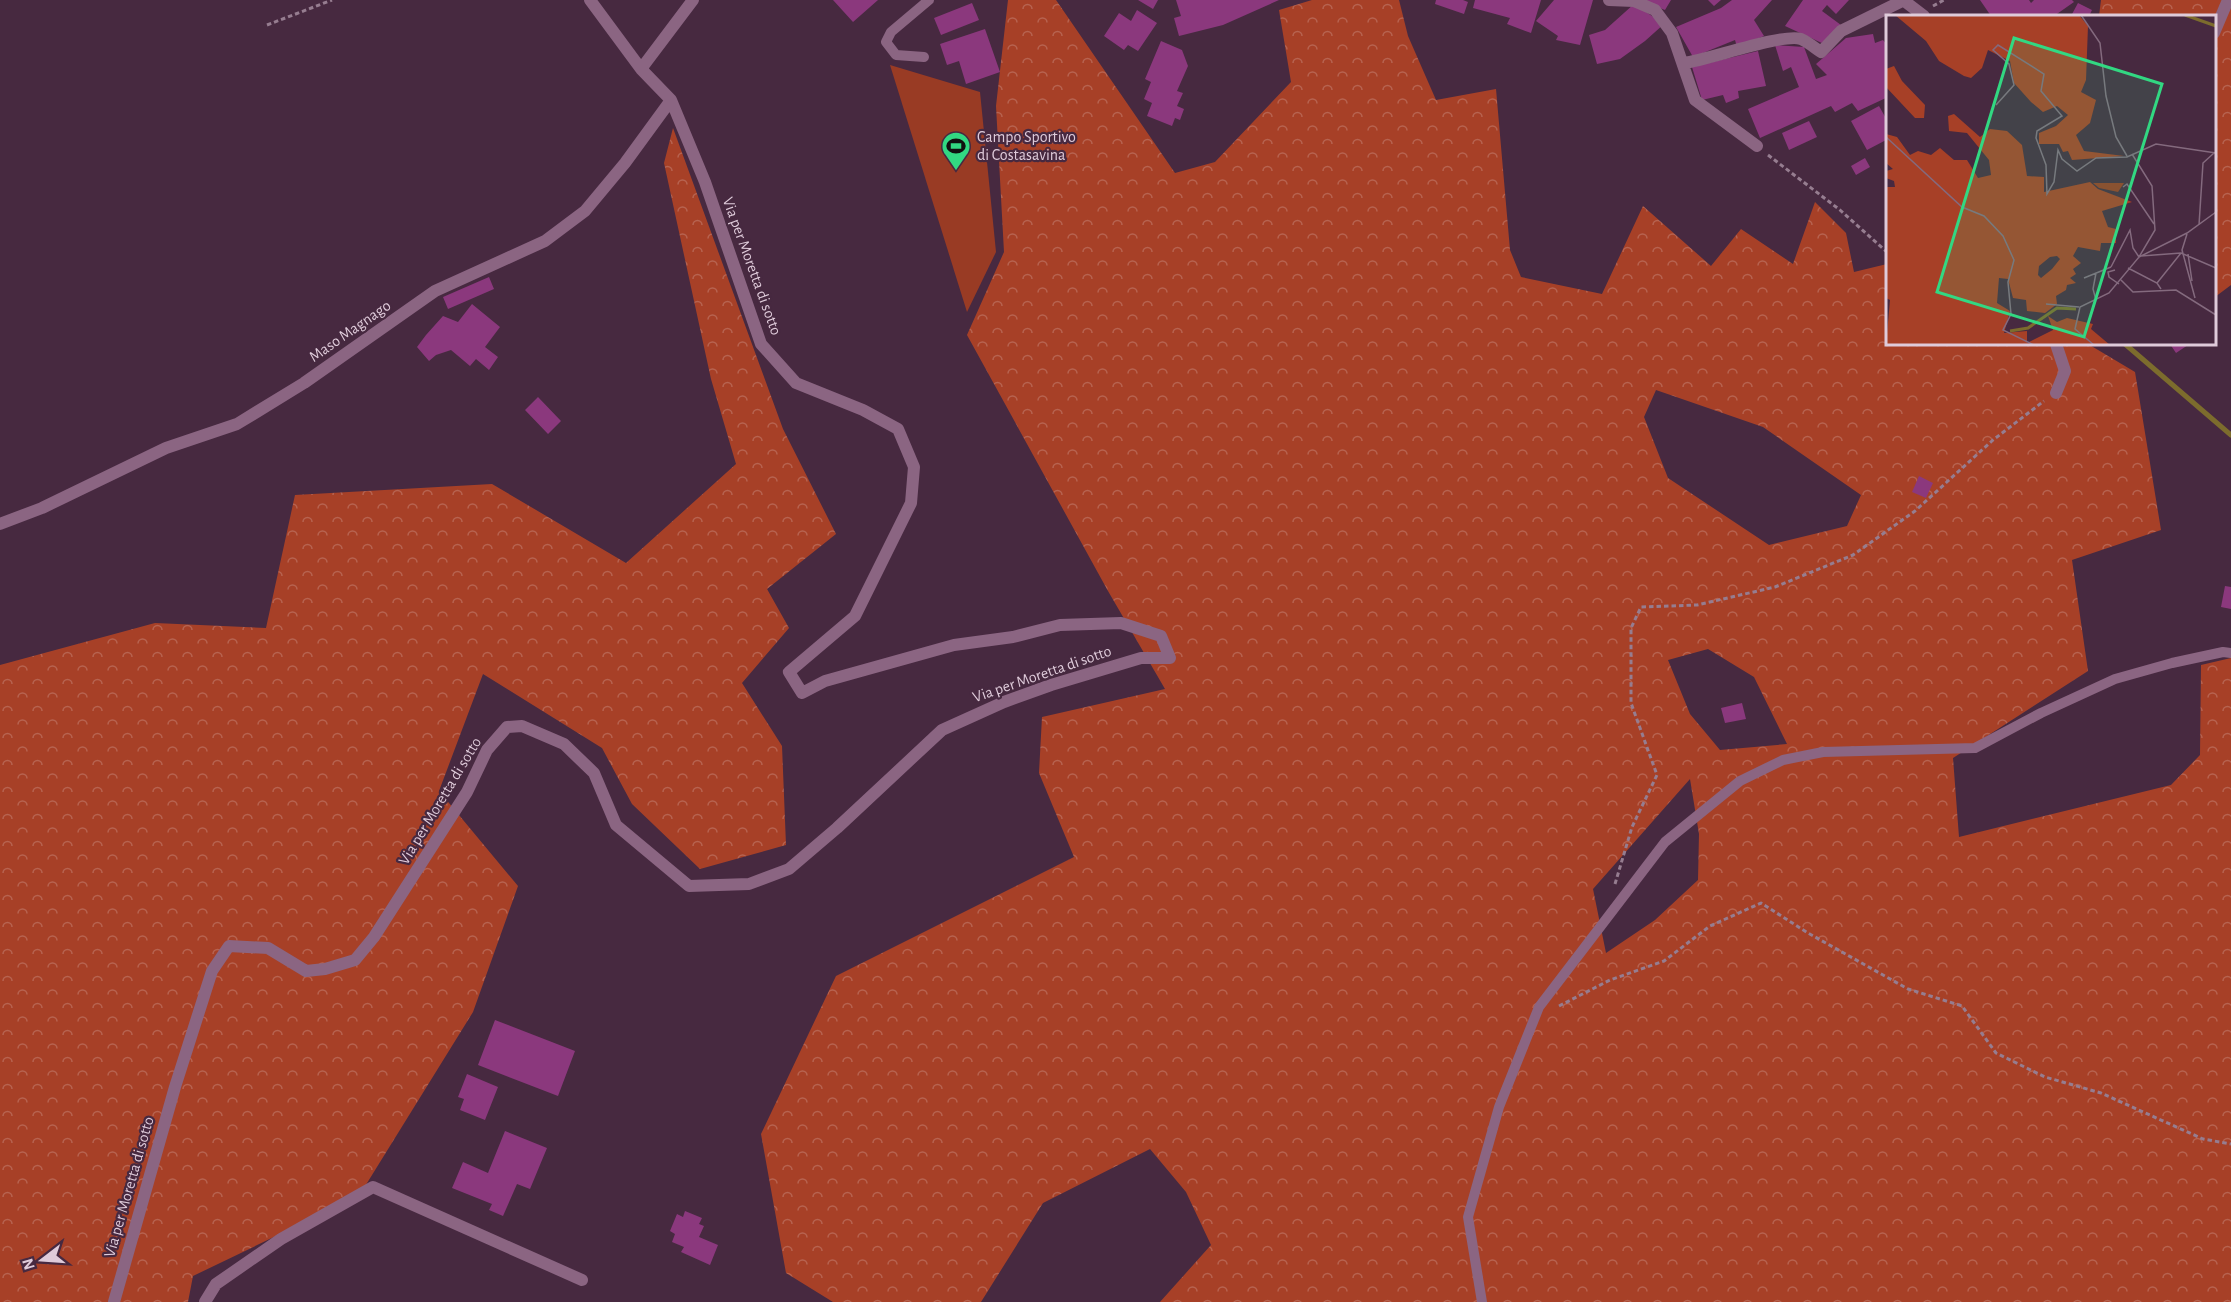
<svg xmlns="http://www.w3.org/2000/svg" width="2231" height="1302" viewBox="0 0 2231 1302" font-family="'Alegreya Sans',sans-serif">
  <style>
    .forest { fill: url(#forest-crowns); fill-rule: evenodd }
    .pitch { fill: #993b24 }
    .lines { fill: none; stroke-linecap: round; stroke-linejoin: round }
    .stream { stroke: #7c6c2d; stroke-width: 5 }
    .building { fill: #8b387d }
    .path { stroke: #967d90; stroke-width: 3; stroke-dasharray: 4.5 3; stroke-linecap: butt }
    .service { stroke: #8b6582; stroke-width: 10 }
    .minor { stroke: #8b6582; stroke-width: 12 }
    .labels { text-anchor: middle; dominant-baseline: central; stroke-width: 4.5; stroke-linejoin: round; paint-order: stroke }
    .poi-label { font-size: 16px; fill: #dfcbda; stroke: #472940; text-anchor: start }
    .street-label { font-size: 16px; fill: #dfcbda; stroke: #472940 }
    .inset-river { fill: none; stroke: #7c6c2d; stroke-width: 3 }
    .inset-road { fill: none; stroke: #846a7e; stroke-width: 1.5 }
    .view { fill: #32d882; fill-opacity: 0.15; stroke: #32d882; stroke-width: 3 }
    .inset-edge { fill: none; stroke: #dfcbda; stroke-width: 3 }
  </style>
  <defs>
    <pattern id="forest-crowns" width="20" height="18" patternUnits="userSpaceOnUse" patternTransform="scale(1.5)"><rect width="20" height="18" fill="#a74027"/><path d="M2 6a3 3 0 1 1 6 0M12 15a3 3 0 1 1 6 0" fill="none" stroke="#b76350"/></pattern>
  </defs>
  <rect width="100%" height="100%" fill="#472940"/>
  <path class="forest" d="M1008,0H1056L1175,173L1215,162L1291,82L1279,10L1312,0H1399L1408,36L1436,100L1496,89L1510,250L1521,277L1602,294L1643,206L1711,266L1741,229L1793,264L1815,202L1846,233L1854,272L1887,264L1888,344H2088L2135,372L2161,530L2072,560L2088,671L1953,758L1959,837L2171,785L2200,755L2201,665L2231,658V1302H1160L1211,1245L1186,1192L1150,1149L1043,1203L981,1302H833L786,1273L761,1134L836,976L1074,857L1039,773L1042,717L1165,689L1108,591L967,335L1004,252L996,106ZM1656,390L1763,427L1861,495L1847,526L1769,545L1668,478L1644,417ZM1708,649L1754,677L1787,744L1720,750L1690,714L1668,660ZM1690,779L1699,834L1698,880L1655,920L1606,953L1593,889Z
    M2101,0H2231V285L2215,297L2214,16H2099Z
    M673,128L783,429L836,534L767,589L789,628L742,683L782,746L786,845L700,869L632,804L602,748L483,674L439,791L518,886L473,1012L359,1196L193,1276L188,1302H0V665L155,623L266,628L295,495L492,484L626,563L736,464L711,379L664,163Z"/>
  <path class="pitch" d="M890,65L980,92L996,252L967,312Z"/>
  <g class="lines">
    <path class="stream" d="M2125,344L2231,435"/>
  </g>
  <path class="building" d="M833,0H878L853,22Z
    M1138,0H1158L1153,9Z
    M1176,0H1279L1223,25L1179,36L1174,18L1181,16Z
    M1436,0H1463L1468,2L1464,14L1435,4Z
    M1475,0H1541L1531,33L1507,24L1510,18L1473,8Z
    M1554,0H1593L1580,45L1556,40L1558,36L1536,21Z
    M1639,0H1671L1665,10Z
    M1708,0H1721L1714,6Z
    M1732,0H1772L1754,20L1764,36L1737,47L1735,40L1693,57L1676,27L1721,8Z
    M1803,0H1849L1836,14L1827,5L1822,11L1841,25L1824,44L1785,26Z
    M1980,0H2029L2031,3L2034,0H2072L2074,2L2054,16H1991Z
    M972,3L979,20L941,35L934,18Z
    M2078,3L2092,10L2089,16H2071Z
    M1634,4L1664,24L1645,41L1620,59L1597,64L1589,35L1605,30Z
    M1137,10L1157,23L1138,51L1128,45L1124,50L1104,36L1119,13L1131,21Z
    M985,29L1000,72L966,84L959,61L947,65L940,44Z
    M1873,34L1875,43L1883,40L1888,46V97L1858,111L1852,103L1835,112L1831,106L1760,138L1748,109L1799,87L1791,67L1783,71L1775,45L1804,47L1816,79L1827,75L1816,64L1846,38Z
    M1161,41L1182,50L1188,66L1177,91L1183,93L1177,106L1184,109L1180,120L1175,118L1172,126L1147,116L1152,103L1144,99L1151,82L1145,79Z
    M1758,51L1766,86L1738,91L1739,98L1726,103L1723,95L1702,100L1692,67Z
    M1879,106L1888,122V139L1867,150L1851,121Z
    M1809,121L1817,137L1789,150L1782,133Z
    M1865,158L1870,167L1856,175L1851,166Z
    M489,277L494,289L448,309L443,297Z
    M472,304L500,327L485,347L498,357L489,370L476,359L470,366L451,350L436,355L429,361L417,347L426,335L443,316L458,322Z
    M2170,344H2187L2188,345L2176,353Z
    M538,397L561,421L548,434L525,410Z
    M1919,476L1933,483L1926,498L1912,492Z
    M2225,586L2231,587V609L2221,607Z
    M1742,703L1746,719L1725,723L1721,708Z
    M495,1020L575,1051L558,1096L478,1065Z
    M467,1074L498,1087L485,1120L460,1110L464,1099L458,1097Z
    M505,1131L547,1148L530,1189L517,1184L503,1216L489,1210L492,1204L452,1188L463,1162L488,1173Z
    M685,1211L702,1218L699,1224L704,1226L699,1237L718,1245L710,1265L681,1252L684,1247L672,1242L675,1234L670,1231L677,1214L683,1217Z"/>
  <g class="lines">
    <path class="path" d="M1933,6L1944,0
      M267,25L332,0
      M1768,155L1840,210L1888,253
      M1615,884L1632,827L1657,775L1631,703V628L1641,607L1697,605L1775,587L1853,555L1915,511L1993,440L2044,401
      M1559,1006L1610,980L1664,961L1710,926L1761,903L1808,933L1908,989L1962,1006L1996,1053L2045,1077L2101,1093L2203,1139L2231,1144"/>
    <path class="service" d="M924,57L896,55L886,42L891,32L929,0
      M1482,1302L1468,1217L1499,1107L1539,1007L1665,842L1740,781L1783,760L1823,752L1975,748L2041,713L2115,679L2172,663L2223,652L2231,653"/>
    <path class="minor" d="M1609,0L1634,1L1655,10L1672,33L1695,100L1757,146
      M1903,0L1924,16
      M2214,33L2228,0
      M1684,63C1708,60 1783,33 1801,39C1808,42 1815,48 1821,52L1841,31L1904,0
      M641,69L693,0
      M2056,393L2065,371L2056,344
      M0,524L42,508L166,448L237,424L304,383L435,291L545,241L585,211L625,163L671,100
      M114,1302L175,1087L212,971L229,946L268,948L306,971L325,969L355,960L374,937L467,792L487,750L507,727L522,726L564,744L594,773L616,825L689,886L749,884L789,869L837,828L942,730L1004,702L1051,685L1141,658H1170L1161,636L1121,623L1060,625L1013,637L954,645L825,681L802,693L789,672L855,616L911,503L914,467L898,429L863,410L796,383L761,344L705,182L671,100L641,69L590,0
      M205,1302L216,1284L281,1239L373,1187L582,1280"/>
  </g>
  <defs>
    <g id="stadium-pin" transform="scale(1.5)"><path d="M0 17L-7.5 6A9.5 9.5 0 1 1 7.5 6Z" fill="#32d882" stroke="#472940"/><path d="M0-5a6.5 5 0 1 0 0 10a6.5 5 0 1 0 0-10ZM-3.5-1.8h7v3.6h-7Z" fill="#111"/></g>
  </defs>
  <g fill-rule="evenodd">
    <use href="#stadium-pin" x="956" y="146"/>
  </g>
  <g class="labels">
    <g class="poi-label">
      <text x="977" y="137">Campo Sportivo<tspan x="977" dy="18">di Costasavina</tspan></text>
    </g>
    <g class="street-label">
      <text transform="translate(752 266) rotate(70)">Via per Moretta di sotto</text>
      <text transform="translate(350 331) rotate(-35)">Maso Magnago</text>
      <text transform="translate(1042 674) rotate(-19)">Via per Moretta di sotto</text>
      <text transform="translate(440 801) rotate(-59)">Via per Moretta di sotto</text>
      <text transform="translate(129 1187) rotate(-74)">Via per Moretta di sotto</text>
    </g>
  </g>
  <g transform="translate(1886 15)">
    <rect width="330" height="330" fill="#472940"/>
    <path d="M9,0H193L202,11L200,65L195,77L210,85L204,108L190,120L198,136L238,141L186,145L182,136L177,137L173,129H153V118L170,111L182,100L171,91L157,97L145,87L128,68L124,46L102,35L96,53L85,63L78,61L53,46L40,26ZM8,51L16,66L39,90L38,103H29L0,72V54ZM68,99L94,122L104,114L121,116L136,130L141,161L158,162V177L204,167L212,174L246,187L216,196L222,212L230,214V228H215L214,236L192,232L187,241L195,248L187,254L190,259L184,263L190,268L181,270L180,275L170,281L171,289L159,298L141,296L140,285L127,283L122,264L113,263L111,288L124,296L118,318L141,316V328L167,315L162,301L171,307L181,303L207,309L205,314L224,330H0L4,285L0,283V172H9L8,166L0,163V156L7,154L0,148V119L11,122L24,140L32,136L45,140L54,133L68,145H81L92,163L105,160L103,145L81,118L63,116L62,101ZM171,241L174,244L166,254L155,263L152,260L153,251L164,242Z" fill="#a74027" fill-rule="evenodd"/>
    <path d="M207,168H238L232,177L213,173Z" fill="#993b24"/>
    <path class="inset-river" d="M299,0L330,11M124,316L142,313L171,293L190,294"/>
    <path class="inset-road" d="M195,0L214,28L220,81L230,122L241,141M110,90L128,70L123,49L107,35L112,30L158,59L155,76L176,101L151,116L150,123L160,150L161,179L168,167L172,135L176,144L191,156L210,143L241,142L270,129L330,138M0,122L76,192L98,201L117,221L128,245L122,267L125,299L117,315L148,330M237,172L241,169L268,209M313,210L317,148L328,138M301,219L296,235L309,283M302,239L306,266M255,241L295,238L330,253M225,252L244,215L247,233L253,242L269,215L266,171L246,139M242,253L271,268L275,274M229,255L222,257L223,262L233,269M198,263L225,252M235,265L247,277L290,275L330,300M271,268L295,238M210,285L207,274L210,258M160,289L193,292M208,330L189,314L194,292L223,278L253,242L301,218L330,197"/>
    <path class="view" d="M128,23L276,69L198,322L51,277Z"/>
    <rect width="330" height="330" class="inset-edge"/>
  </g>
  <g transform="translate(42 1260) rotate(253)" stroke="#472940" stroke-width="4.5" paint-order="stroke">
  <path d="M0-4.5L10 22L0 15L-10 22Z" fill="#dfcbda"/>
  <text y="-9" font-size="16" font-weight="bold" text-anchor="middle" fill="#dfcbda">N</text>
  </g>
</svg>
